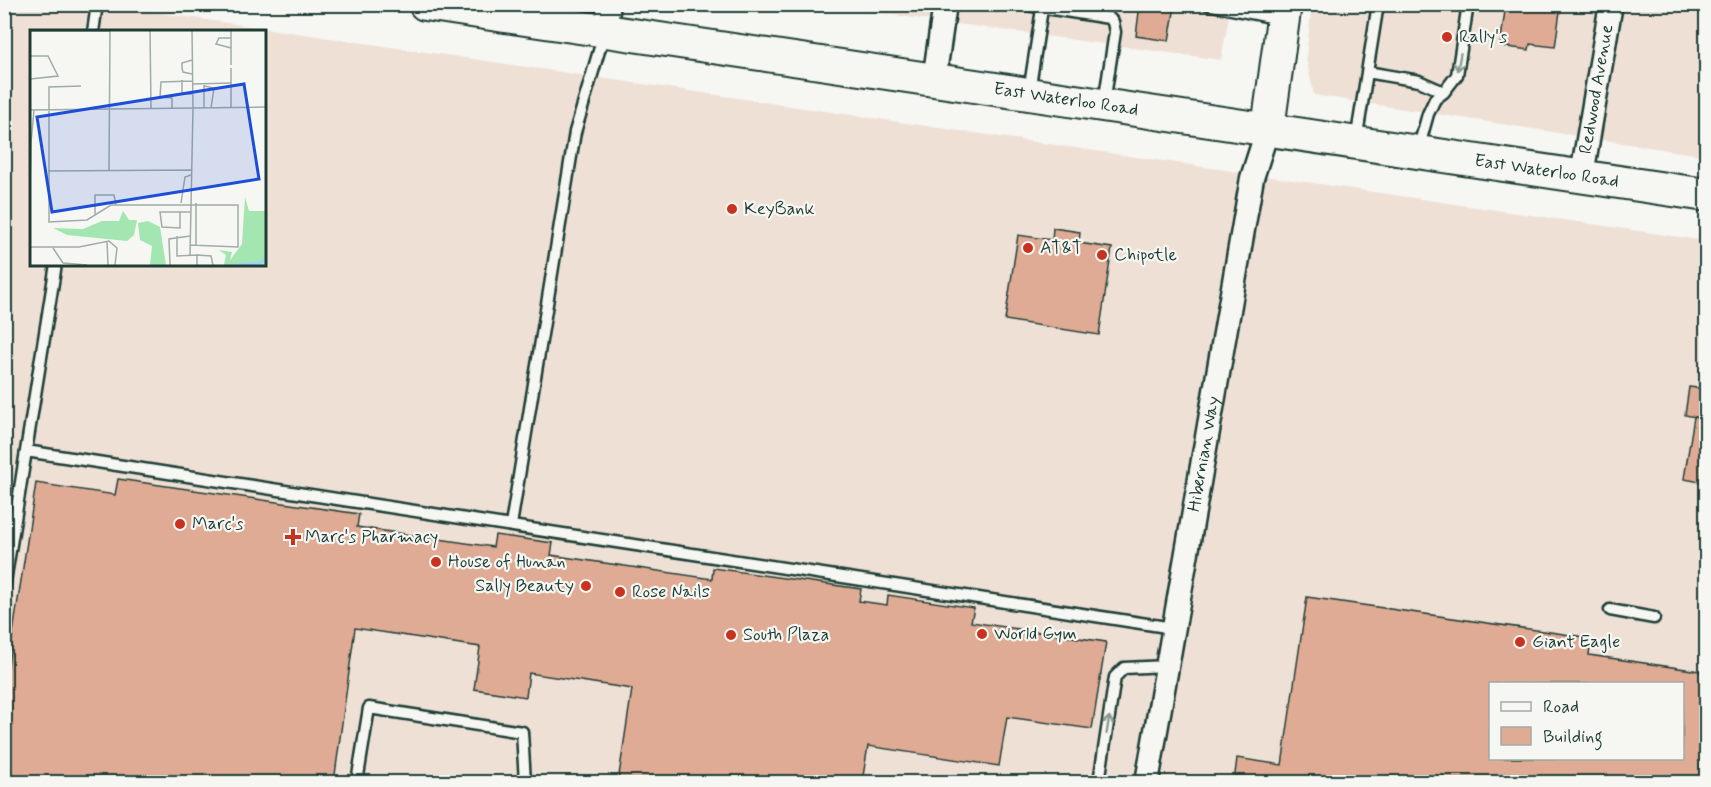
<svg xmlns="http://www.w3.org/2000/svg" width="1711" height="787" viewBox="0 0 1711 787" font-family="Mynerve,sans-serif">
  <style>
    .built { fill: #efe0d6; fill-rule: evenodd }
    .building { fill: #e0ab95; stroke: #1f3d34; stroke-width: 1.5; fill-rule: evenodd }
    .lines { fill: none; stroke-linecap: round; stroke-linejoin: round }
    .service-casing { stroke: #1f3d34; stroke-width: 15 }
    .minor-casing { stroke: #1f3d34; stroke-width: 27 }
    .secondary-casing { stroke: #1f3d34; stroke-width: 36 }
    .service { stroke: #f6f6f2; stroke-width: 10 }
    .minor { stroke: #f6f6f2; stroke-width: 22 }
    .secondary { stroke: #f6f6f2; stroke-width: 32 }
    .oneway { stroke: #8a9a93 }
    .poi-dot { fill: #c8321e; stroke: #f6f6f2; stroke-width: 2 }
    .labels { text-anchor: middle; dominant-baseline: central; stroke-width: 4.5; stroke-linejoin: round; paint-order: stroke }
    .poi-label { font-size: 18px; fill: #1f3d34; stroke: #f6f6f2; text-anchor: start }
    .street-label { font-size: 18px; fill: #1f3d34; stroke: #f6f6f2 }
    .inset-river { fill: none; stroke: #a2d0fd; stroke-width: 3 }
    .inset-road { fill: none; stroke: #a0aca6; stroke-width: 1.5 }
    .view { fill: #1d4ed8; fill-opacity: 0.15; stroke: #1d4ed8; stroke-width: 3 }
    .inset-edge { fill: none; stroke: #1f3d34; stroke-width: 3 }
  </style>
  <rect width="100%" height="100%" fill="#f6f6f2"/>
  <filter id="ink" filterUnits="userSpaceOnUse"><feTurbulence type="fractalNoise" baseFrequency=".0167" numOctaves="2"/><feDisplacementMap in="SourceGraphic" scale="12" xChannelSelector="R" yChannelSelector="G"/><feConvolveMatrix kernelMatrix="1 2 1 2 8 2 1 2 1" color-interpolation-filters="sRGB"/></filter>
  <g filter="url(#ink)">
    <path class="built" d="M5,5H106L1706,241V782H5ZM32,32H264V264H32ZM1490,684H1682V758H1490Z
      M819,5H1231L1221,60Z
      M1312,5H1706V156L1314,95L1306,58Z"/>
    <path class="building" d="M1140,4H1177L1175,6L1169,41L1136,36Z
      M1506,4H1561L1555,47L1530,44L1529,50L1500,46Z
      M1053,228L1080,232L1079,243L1112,248L1099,335L1005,320L1018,235L1052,240Z
      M1706,342V389L1699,388Z
      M1689,387L1706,389V419L1685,415Z
      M1694,417L1706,419V483L1684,479Z
      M118,479L359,514L357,527L493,547L495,535L553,543L551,555L712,579L713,568L861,589L859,601L887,605L888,595L974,608L971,622L1106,642L1092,729L1007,717L999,766L868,746L862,782H618L632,689L529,673L526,697L474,689L480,647L355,628L334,782H4V691L36,483L115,495Z
      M1307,597L1591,638L1589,655L1706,672V782H1234L1237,758L1282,765ZM1490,684H1682V758H1490Z"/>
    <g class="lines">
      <g class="service-casing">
        <path id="service" d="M1021,4L1109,18L1113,22L1115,32L1104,103
          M1207,4L1280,19
          M93,32L97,4
          M1367,72L1419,81L1444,92
          M1029,92L1042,9
          M1356,141L1378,4
          M1418,150L1428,114L1435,99L1444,92L1457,75L1468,4
          M26,451L1173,628
          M511,525L575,132L604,34
          M4,588L56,264
          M1610,610L1654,618
          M357,782L369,708L522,732L525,782
          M1099,782L1115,677L1124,668L1167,666"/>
      </g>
      <g class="minor-casing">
        <g id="minor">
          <path d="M605,31L609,4"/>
          <path d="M934,80L945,4"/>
          <path id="s1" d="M1582,175L1611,4"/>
          <path id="s2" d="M1147,782L1252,178L1268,128"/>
        </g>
      </g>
      <g class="secondary-casing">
        <g id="secondary">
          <path id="s3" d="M425,4L1706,195"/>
          <path d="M1268,128L1285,4"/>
        </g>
      </g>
      <use href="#service" class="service"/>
      <use href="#minor" class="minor"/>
      <use href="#secondary" class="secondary"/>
    </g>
    <defs><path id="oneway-shaft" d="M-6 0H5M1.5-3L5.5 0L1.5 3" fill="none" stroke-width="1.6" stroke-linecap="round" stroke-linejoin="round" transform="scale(1.5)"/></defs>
    <g class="oneway">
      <use href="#oneway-shaft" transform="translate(1459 62) rotate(100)"/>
      <use href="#oneway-shaft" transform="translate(1108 725) rotate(-81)"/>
    </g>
  </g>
  <g class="poi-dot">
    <circle cx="1447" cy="37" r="6"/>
    <circle cx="732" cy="209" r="6"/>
    <circle cx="1028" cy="248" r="6"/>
    <circle cx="1102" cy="255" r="6"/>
    <circle cx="180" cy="524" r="6"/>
    <path d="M290 528h6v6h6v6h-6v6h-6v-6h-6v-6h6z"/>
    <circle cx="436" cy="562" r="6"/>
    <circle cx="586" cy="586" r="6"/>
    <circle cx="620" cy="592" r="6"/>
    <circle cx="982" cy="634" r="6"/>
    <circle cx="731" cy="635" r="6"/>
    <circle cx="1520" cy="642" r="6"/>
  </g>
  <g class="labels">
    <g class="poi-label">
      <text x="1459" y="37">Rally's</text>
      <text x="744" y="209">KeyBank</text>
      <text x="1040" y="248">AT&amp;T</text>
      <text x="1114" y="255">Chipotle</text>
      <text x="192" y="524">Marc's</text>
      <text x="305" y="537">Marc's Pharmacy</text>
      <text x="448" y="562">House of Hunan</text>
      <text x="574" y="586" text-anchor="end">Sally Beauty</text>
      <text x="632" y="592">Rose Nails</text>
      <text x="994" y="634">World Gym</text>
      <text x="743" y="635">South Plaza</text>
      <text x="1532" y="642">Giant Eagle</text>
    </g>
    <g class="street-label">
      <text stroke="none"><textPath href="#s1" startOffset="87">Redwood Avenue</textPath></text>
      <text stroke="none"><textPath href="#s3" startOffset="648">East Waterloo Road</textPath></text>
      <text stroke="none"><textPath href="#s3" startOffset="1134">East Waterloo Road</textPath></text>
      <text stroke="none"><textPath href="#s2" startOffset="333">Hibernian Way</textPath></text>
    </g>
  </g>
  <g transform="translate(30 30)">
    <rect width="236" height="236" fill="#f6f6f2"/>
    <path d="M215,167L219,181H235V235H194L196,225L189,220L202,222L200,230L212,214ZM93,181L99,190H107L104,205L97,211L37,205L23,198L53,199L72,191H89ZM118,191L130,197L136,235H120L122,216L110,210L108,193Z" fill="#a3e6b1"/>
    <path class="inset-river" d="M205,235L230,233L236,228"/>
    <path class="inset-road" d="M120,0L121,78M162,0L163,78M201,0V35M0,1H80M201,8H189L186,14L201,18M0,26H18L28,46L0,49M162,30L152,33V38L153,42L162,44M201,38V77M152,50V64H162M162,54L202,53M174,55V78M51,56L19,57V192L57,190L81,175H208V217L160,215M174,56L184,58L181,78M142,78V68L130,67L131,52L162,51M0,80L236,77M1,113L4,80M79,140L80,0M18,141L161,140M0,158L1,113M151,173L155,147L161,145M150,182H130L132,197L150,198V182H160M65,184V165H84L86,175M147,206V226L167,225V235M77,211L78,235M166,216V173M0,217H49L79,211L87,218L85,235M23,218L33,233L57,235M160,225L163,78M167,225L181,226L183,235M140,235L139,209L160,206"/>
    <path class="view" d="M214,54L229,149L22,182L7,87Z"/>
    <rect width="236" height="236" class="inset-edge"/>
  </g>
  <rect width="1711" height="787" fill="none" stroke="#f6f6f2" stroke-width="24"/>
  <rect x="12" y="12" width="1687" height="763" fill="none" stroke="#1f3d34" stroke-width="2" filter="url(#ink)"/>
  <rect x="1489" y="682" width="195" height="78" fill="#f6f6f2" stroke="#a0aca6" stroke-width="1.5"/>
  <rect x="1501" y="702" width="30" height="9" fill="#f6f6f2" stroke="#a0aca6" stroke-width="1.5"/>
  <text x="1543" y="712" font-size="18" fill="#1f3d34">Road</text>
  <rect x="1501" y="727" width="30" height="18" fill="#e0ab95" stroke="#a0aca6" stroke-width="1.5"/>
  <text x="1543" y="742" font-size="18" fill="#1f3d34">Building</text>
</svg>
